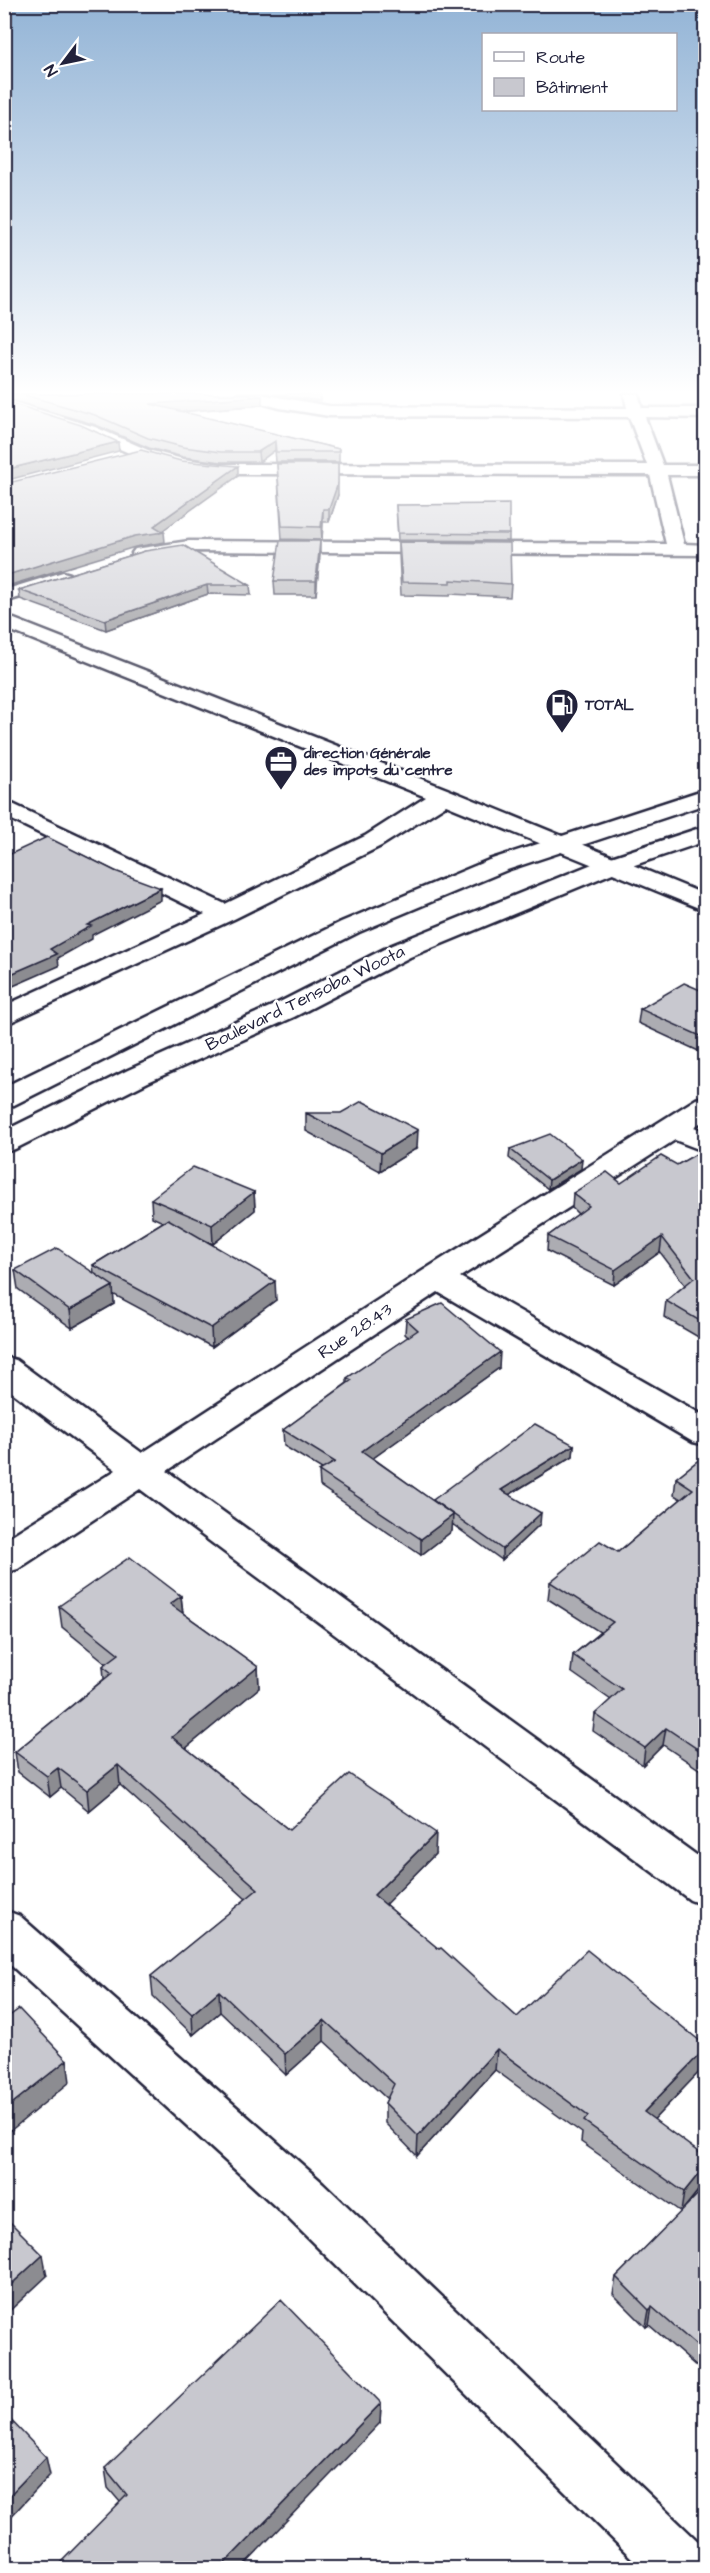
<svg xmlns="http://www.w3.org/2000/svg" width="710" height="2573" viewBox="0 0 710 2573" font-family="'Architects Daughter',sans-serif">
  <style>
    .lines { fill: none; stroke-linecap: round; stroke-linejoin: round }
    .minor-casing { stroke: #22223b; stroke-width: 5 }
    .major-casing { stroke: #22223b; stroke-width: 5 }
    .minor { fill: #fff; fill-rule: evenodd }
    .major { fill: #fff; fill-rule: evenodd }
    .wall { fill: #acacb2; stroke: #22223b; stroke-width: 1.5 }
    .shaded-wall { fill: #8c8c91; stroke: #22223b; stroke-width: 1.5 }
    .building { fill: #c8c8cf; stroke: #22223b; stroke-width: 1.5 }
    .labels { text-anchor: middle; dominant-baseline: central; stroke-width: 5; stroke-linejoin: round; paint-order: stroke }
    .far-poi-label { font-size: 15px; font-weight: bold; fill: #22223b; stroke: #fff; text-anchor: start }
    .street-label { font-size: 18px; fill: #22223b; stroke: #fff }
  </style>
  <rect width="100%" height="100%" fill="#fff"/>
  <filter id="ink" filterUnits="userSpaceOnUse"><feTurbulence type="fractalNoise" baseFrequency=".0167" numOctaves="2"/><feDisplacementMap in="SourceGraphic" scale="12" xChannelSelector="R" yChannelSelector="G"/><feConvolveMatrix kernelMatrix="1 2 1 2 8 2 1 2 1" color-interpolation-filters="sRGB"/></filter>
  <g filter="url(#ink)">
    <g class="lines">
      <g class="minor-casing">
        <path id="minor" d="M237,394H261L329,406L627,408L624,394H638L642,408H706V418L645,417L663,465H706V475H667L684,544L706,545V555L189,551L141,558L135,557L132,553L135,549L189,541L666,544L650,475L221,474L182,469L136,456L83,433L4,408V399L95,427L148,450L183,459L221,464L647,465L629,417L329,416L280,408L239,397Z
          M63,572L70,574L72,578L70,582L4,602V590Z
          M4,615L452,791L706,895V911L446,805L381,846L234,919L4,1025V1006L205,914L4,816V800L225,904L365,836L426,797L4,628Z
          M706,1096V1119L694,1127L706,1132V1152L675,1140L460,1277L706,1417V1445L693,1442L438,1292L167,1471L706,1862V1906L690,1900L140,1489L18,1569L4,1573V1540L116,1470L4,1386V1357L16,1360L142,1453L424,1270L696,1099Z
          M4,1910L20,1916L323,2183L704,2547L706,2568H642L287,2217L4,1959Z"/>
      </g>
      <g class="major-casing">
        <path id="major" d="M706,789V804L507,870L359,932L14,1105L4,1108V1087L341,922L489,860Z
          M706,826V841L620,870L410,957L294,1017L148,1082L15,1149L4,1152V1131L128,1070L274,1005L392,945L602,860Z"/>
      </g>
      <use href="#minor" class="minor"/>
      <use href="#major" class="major"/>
    </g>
    <path class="wall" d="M4,394H252L262,405L180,412L339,449V462H276L275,450L259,462H221L183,457L149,448L96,425L4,398Z
      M273,394H320V401Z
      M704,419H705V439L703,427Z
      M277,464L338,495L329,522H323L322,540L282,539Z
      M396,505L509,534V541L398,540Z
      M399,542L511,584L510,597L450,594V596L401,595L399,555Z
      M145,551L250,585L251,595L208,594L106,630L20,599L19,590Z
      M320,554L316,595H275L274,581Z
      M705,992V1054L638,1023L640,1009Z
      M306,1113L417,1148L380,1171L306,1131Z
      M510,1149L581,1169L548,1189L509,1158Z
      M705,1149V1341L664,1317L666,1301L685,1285L660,1252L614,1285L547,1251L548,1236L578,1214L572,1208L573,1193L621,1183L677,1165Z
      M254,1192L255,1210L213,1244L200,1238L276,1300L212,1347L113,1294L114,1304L72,1328L18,1289L15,1270L94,1273L93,1265L163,1222L152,1217L151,1199Z
      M406,1319L499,1368L373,1458L433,1501V1500L574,1445L573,1456L509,1495L540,1524L502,1560L452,1524V1531L421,1555L320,1486L319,1471L322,1469L284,1446L283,1430L347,1383V1378L408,1337L405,1334Z
      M705,1455V1773L663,1745L643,1765L593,1731L595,1714L611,1700L571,1672L573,1655L600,1632L548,1599L550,1582L618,1552L681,1499L674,1495L676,1478Z
      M181,1596L183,1613L258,1667L259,1688L186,1748L289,1830L435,1854L385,1904L517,2017L704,2067L654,2119L705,2182L682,2211L705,2187V2374L649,2325L646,2327L613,2294L616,2277L681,2212L581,2142L582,2133L495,2070L417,2156L385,2123V2103L387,2099L324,2041L286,2075L220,2012L193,2035L153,1996L151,1976L246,1899L120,1785L89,1811L61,1788L50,1797L18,1772L15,1752L104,1679L103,1666L106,1663L62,1627L59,1606Z
      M381,2403L380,2423L120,2502L108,2488L105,2468Z"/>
    <path class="shaded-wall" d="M262,396V405L151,414L150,404Z
      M275,441V450L259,462L258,452Z
      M118,442L119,451L4,481V470Z
      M338,464V495L329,522V509Z
      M238,466V476L159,533L164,532L165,542L135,547L4,587V576L154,526Z
      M323,509V522L322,540L321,527Z
      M320,541V554L316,595V581Z
      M207,585L208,594L106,630L105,620Z
      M161,888V900L92,935V939L58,958L59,966L4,990V977L50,949L87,925Z
      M418,1130L417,1148L380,1171L381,1153Z
      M582,1159L581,1169L548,1189L549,1180Z
      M254,1192L255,1210L213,1244L212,1225Z
      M662,1237L660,1252L614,1285L615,1270Z
      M275,1281L276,1300L212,1347L211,1328Z
      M113,1286L114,1304L72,1328L70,1310Z
      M500,1352L499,1368L362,1466V1451Z
      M574,1445L573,1456L500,1500L501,1490Z
      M541,1513L540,1524L502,1560V1549Z
      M453,1515L452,1531L421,1555V1539Z
      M181,1596L183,1617L170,1604Z
      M258,1667L259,1688L174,1758L172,1737Z
      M666,1728L663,1745L643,1765L645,1748Z
      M118,1765L120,1785L89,1811L87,1790Z
      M58,1768L61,1788L50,1797L47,1776Z
      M436,1833L435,1854L374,1916V1895Z
      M219,1991L220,2012L193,2035L192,2014Z
      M324,2020V2041L286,2075L285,2054Z
      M497,2049L495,2070L417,2156L418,2136Z
      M705,2049V2057L704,2067L641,2133L644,2112Z
      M67,2060L70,2082L4,2136V2110Z
      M705,2166V2182L681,2212L684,2192Z
      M43,2255L47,2276L4,2316V2291Z
      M652,2307L649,2325L646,2327L649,2310Z
      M381,2403L380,2423L241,2568H220Z
      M46,2457L50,2475L4,2524V2501Z"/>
    <path class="building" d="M21,394H252L262,396L150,404L339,449L338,452H276L275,441L258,452H221L183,447L148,438L95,415Z
      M4,401L81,425L118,442L4,470Z
      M141,450L181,461L238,466L154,526L164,532L135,536L4,576V484Z
      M277,464H338V483L329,509H323L321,527L282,526Z
      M509,504V534L398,533L396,505Z
      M280,541H320L316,581H274Z
      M399,542L510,543L511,584L451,580V583L402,582Z
      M183,545L250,585H207L105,620L19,590L145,551Z
      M47,837L115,871L161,888L87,925L91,926L50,949L57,954L4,977V857Z
      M684,983L705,992V1038L640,1009Z
      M362,1101L418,1130L381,1153L306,1113H341Z
      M550,1134L582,1159L549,1180L510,1149Z
      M705,1149V1324L666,1301L694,1278L662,1237L615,1270L548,1236L589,1206L573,1193L607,1172L621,1183L661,1156L677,1165Z
      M193,1167L254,1192L212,1225L151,1199Z
      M168,1219L275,1281L211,1328L93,1265Z
      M57,1248L113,1286L70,1310L15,1270Z
      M442,1303L500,1352L362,1451L453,1515L421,1539L319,1471L335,1462L283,1430L352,1380L347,1378L418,1330L406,1319Z
      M535,1424L574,1445L501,1490L541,1513L502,1549L433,1500Z
      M705,1455V1754L666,1728L645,1748L595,1714L622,1689L573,1655L613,1622L550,1582L600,1541L618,1552L693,1489L676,1478Z
      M130,1557L181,1596L170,1604L258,1667L172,1737L289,1830L349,1774L436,1833L374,1895L439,1949L441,1948L517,2017L587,1950L705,2045V2049L644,2112L705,2157V2166L684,2192L584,2121L588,2116L497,2049L418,2136L385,2103L394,2084L324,2020L285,2054L219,1991L192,2014L151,1976L258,1889L118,1765L87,1790L58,1768L47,1776L15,1752L112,1673L103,1666L119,1654L59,1606Z
      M19,2009L67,2060L4,2110V2020Z
      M705,2187V2353L652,2307L649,2310L616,2277Z
      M4,2216L43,2255L4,2291Z
      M281,2300L381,2403L220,2568H55L127,2495L105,2468Z
      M4,2413L46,2457L4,2501Z"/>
  </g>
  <linearGradient id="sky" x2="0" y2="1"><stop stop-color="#93b4d6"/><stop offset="0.52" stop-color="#fff"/><stop offset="1" stop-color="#fff" stop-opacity="0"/></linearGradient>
  <rect width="710" height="754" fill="url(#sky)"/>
  <defs>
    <g id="fuel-pin" transform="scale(1.725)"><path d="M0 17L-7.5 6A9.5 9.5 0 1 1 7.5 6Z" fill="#22223b" stroke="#fff"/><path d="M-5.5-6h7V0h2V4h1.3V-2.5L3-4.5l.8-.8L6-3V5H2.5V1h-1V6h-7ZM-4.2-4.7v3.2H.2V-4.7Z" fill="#fff"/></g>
    <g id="office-pin" transform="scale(1.725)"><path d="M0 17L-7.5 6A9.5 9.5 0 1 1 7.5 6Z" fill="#22223b" stroke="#fff"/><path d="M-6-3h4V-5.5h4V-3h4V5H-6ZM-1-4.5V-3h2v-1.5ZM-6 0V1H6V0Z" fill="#fff"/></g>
  </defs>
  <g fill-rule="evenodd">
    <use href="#fuel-pin" x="562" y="705"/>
    <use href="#office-pin" x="281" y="762"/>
  </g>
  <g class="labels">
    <g class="far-poi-label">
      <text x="585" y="705">TOTAL</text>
      <text x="304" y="753">direction Générale<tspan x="304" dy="17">des impots du centre</tspan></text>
    </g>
    <g class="street-label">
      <text transform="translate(305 998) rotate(-26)">Boulevard Tensoba Woota</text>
      <text transform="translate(355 1331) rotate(-34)">Rue 28.43</text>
    </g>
  </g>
  <rect width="710" height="2573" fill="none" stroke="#fff" stroke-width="24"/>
  <rect x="12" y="12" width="686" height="2549" fill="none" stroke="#22223b" stroke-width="2" filter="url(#ink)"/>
  <rect x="482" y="33" width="195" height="78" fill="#ffffff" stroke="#a7a7b1" stroke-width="1.5"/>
  <rect x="494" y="52" width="30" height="9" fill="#ffffff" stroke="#a7a7b1" stroke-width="1.5"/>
  <text x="536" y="63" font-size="18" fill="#22223b">Route</text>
  <rect x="494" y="78" width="30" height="18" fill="#c8c8cf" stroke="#a7a7b1" stroke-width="1.5"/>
  <text x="536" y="93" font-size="18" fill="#22223b">Bâtiment</text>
  <g transform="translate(63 63) rotate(238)" stroke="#ffffff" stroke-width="4.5" paint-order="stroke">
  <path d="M0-4.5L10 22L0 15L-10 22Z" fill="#22223b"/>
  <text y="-9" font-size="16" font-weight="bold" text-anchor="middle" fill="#22223b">N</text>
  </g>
</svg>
